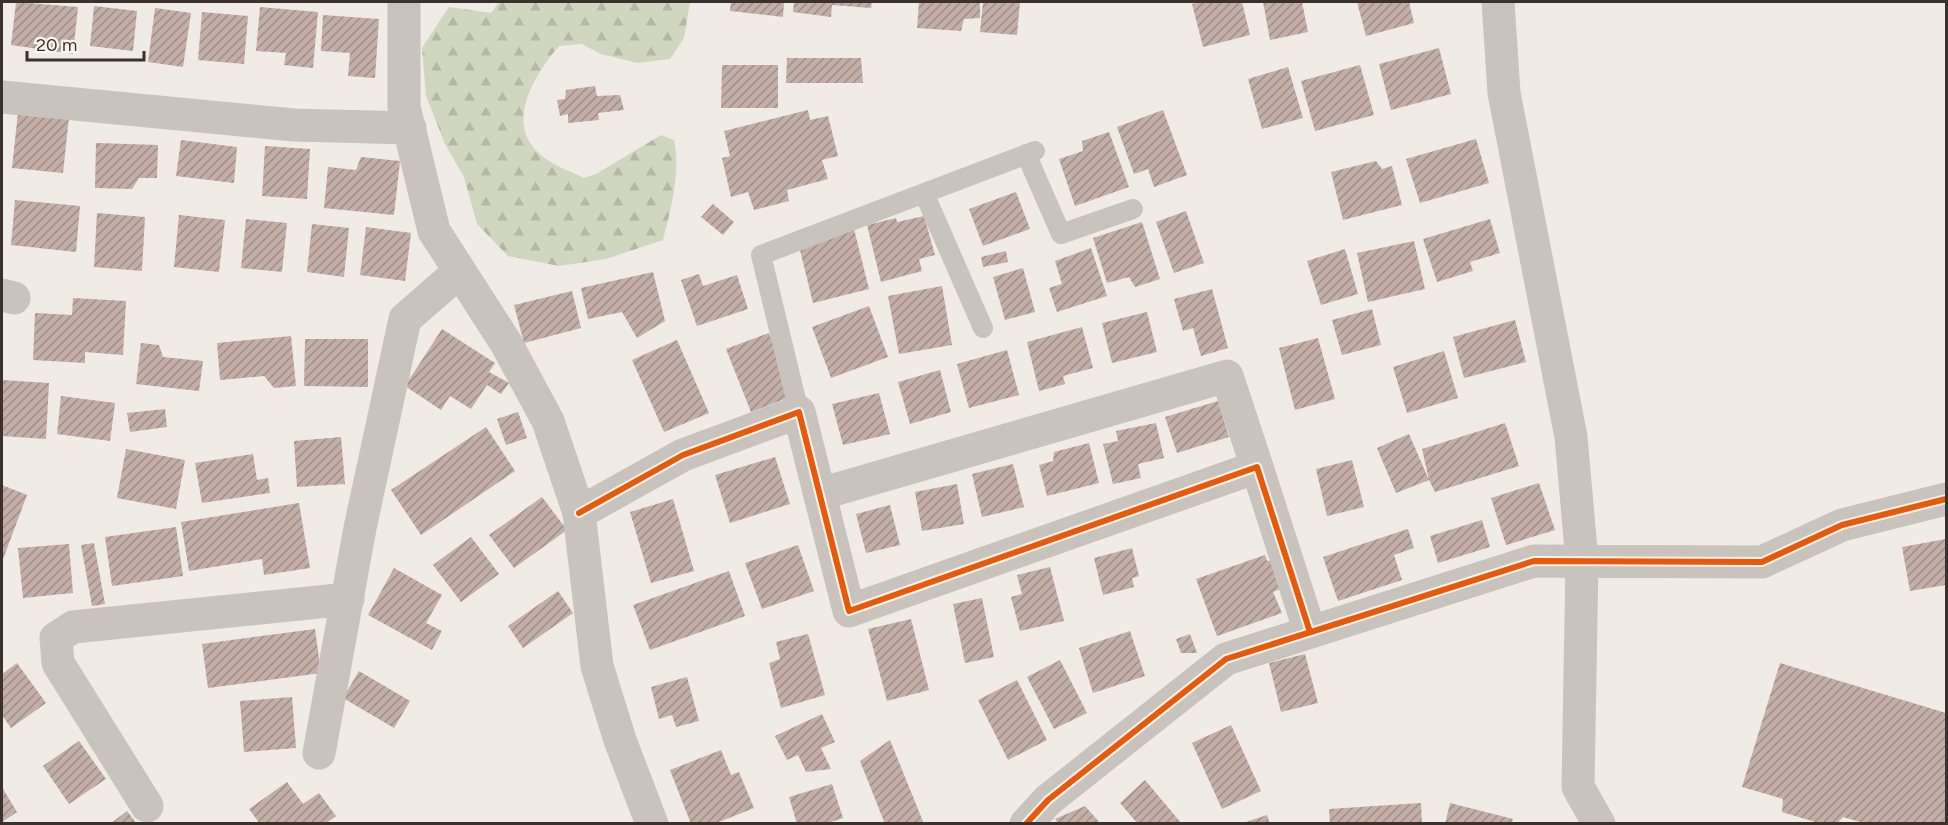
<svg xmlns="http://www.w3.org/2000/svg" width="1948" height="825" viewBox="0 0 1948 825" font-family="Figtree,sans-serif">
  <style>
    .forest { fill: url(#forest-firs) }
    .building { fill: url(#building-hatch) }
    .lines { fill: none; stroke-linecap: round; stroke-linejoin: round }
    .service { stroke: #c9c3be; stroke-width: 20 }
    .minor { stroke: #c9c3be; stroke-width: 33 }
    .cycleway-casing { stroke: #fbf5ee; stroke-width: 10 }
    .cycleway { stroke: #e8590c; stroke-width: 6 }
  </style>
  <defs>
    <pattern id="forest-firs" width="22" height="20" patternUnits="userSpaceOnUse" patternTransform="scale(1.5)"><rect width="22" height="20" fill="#d1d6bf"/><path d="M5 1l3.5 6h-7zM16 11l3.5 6h-7z" fill="#b4b8a4"/></pattern>
    <pattern id="building-hatch" width="6" height="6" patternUnits="userSpaceOnUse" patternTransform="scale(1.5)"><rect width="6" height="6" fill="#c3afa7"/><path d="M-1 1l2-2M0 6l6-6M5 7l2-2" fill="none" stroke="#a08f88"/></pattern>
  </defs>
  <rect width="100%" height="100%" fill="#f0ebe5"/>
  <path class="forest" d="M499,2H690L684,38L670,59L638,63L601,54L582,44L559,46C534,75 503,125 542,156C554,166 570,171 584,178L596,174L661,135L674,140C681,172 671,208 663,240L606,259L559,266L508,256L477,224L464,177L445,144L426,96L422,48L449,7L491,13Z"/>
  <path class="building" d="M16,2L78,7L73,54L11,45Z
    M731,2H784L783,17L730,11Z
    M794,2H872L871,8L832,5L831,17L793,12Z
    M919,2H980V18L964,19L961,31L917,28Z
    M983,2H1020L1017,35L980,32Z
    M1202,2H1242L1250,35L1203,47L1192,4Z
    M1263,2H1302L1308,32L1270,40Z
    M1357,2H1409L1414,23L1366,36Z
    M94,6L137,11L133,51L90,46Z
    M260,7L318,12L313,68L284,65L286,53L256,51Z
    M155,8L191,13L183,67L148,62Z
    M202,12L248,16L244,64L198,60Z
    M323,15L379,19L375,78L348,76L350,53L321,51Z
    M1439,48L1451,94L1391,110L1379,64Z
    M787,58H861L863,83H786Z
    M722,65H778V108H721Z
    M1360,65L1374,115L1315,131L1301,81Z
    M1288,67L1303,118L1262,129L1248,79Z
    M595,86L597,96L620,95L624,110L598,113L599,120L568,123V114L560,116L557,100L565,99L566,90Z
    M808,110L810,120L828,116L838,156L822,160L828,179L787,190L789,201L754,210L748,192L731,197L722,158L730,156L724,131Z
    M1163,110L1187,175L1154,187L1148,169L1134,174L1117,127Z
    M18,112L69,117L63,173L12,168Z
    M1109,132L1129,187L1075,206L1059,159L1083,151L1082,141Z
    M1476,139L1489,183L1420,203L1406,159Z
    M181,140L237,147L234,183L176,176Z
    M96,143L158,145L157,178H139L132,189L95,188Z
    M265,146L310,149L307,199L262,196Z
    M361,157L400,161L394,215L324,208L328,167L356,170Z
    M1376,161L1382,169L1392,166L1402,205L1343,220L1331,172Z
    M1016,192L1030,229L983,246L969,209Z
    M15,200L80,206L76,252L11,245Z
    M713,204L734,222L723,235L701,217Z
    M1186,211L1204,263L1174,273L1156,222Z
    M97,213L145,217L142,271L94,267Z
    M179,215L225,220L219,272L174,267Z
    M924,216L935,255L919,259L922,271L881,282L867,225L896,218L897,222Z
    M246,219L287,223L282,272L241,268Z
    M1490,219L1500,253L1470,262L1473,271L1437,282L1423,239Z
    M1142,222L1160,279L1135,287L1129,277L1107,283L1093,238Z
    M312,224L349,228L344,277L307,272Z
    M366,227L411,233L405,281L360,275Z
    M854,229L869,289L813,303L798,242Z
    M1414,241L1425,289L1368,302L1357,253Z
    M1091,248L1107,296L1057,312L1049,288L1062,284L1055,261Z
    M1345,249L1358,294L1321,305L1307,261Z
    M1006,251L1008,262L983,267L981,257Z
    M1023,268L1035,312L1005,320L993,277Z
    M653,272L665,321L637,338L622,312L588,319L581,288Z
    M699,274L703,286L737,275L748,309L697,326L681,280Z
    M942,286L952,345L899,354L888,296Z
    M1212,289L1228,348L1201,356L1193,328L1183,331L1174,299Z
    M572,291L581,328L524,343L514,305Z
    M73,298L126,301L123,355L85,352V363L33,360L35,313L72,315Z
    M869,306L888,357L831,378L812,327Z
    M1372,309L1381,345L1342,355L1332,320Z
    M1147,312L1157,352L1112,363L1102,323Z
    M1515,320L1526,362L1464,378L1453,337Z
    M1082,327L1093,368L1063,376L1065,384L1039,391L1027,342Z
    M442,329L495,363L489,372L509,383L501,394L487,385L471,409L450,396L441,410L405,386Z
    M769,333L793,396L751,412L726,349Z
    M291,336L296,386L274,388L264,376L220,380L217,343Z
    M1318,338L1335,399L1295,410L1279,348Z
    M305,339H368V387L304,386Z
    M677,340L709,413L664,432L632,360Z
    M141,343L159,345L163,357L203,361L199,391L136,384Z
    M1007,350L1019,395L969,408L957,364Z
    M1444,351L1458,398L1407,413L1393,367Z
    M940,370L951,412L910,424L898,382Z
    M2,380L49,383L46,439L2,436Z
    M879,393L890,434L843,445L832,404Z
    M61,396L115,403L110,441L57,434Z
    M1218,401L1229,437L1177,453L1165,417Z
    M165,409L167,427L130,432L127,413Z
    M518,412L527,438L506,445L497,419Z
    M1156,423L1164,458L1138,464L1141,478L1113,484L1103,444L1118,441L1116,431Z
    M1505,423L1519,466L1435,492L1429,480L1396,493L1377,448L1409,434L1429,480L1422,449Z
    M486,427L515,471L421,535L391,490Z
    M341,437L345,484L297,487L294,441Z
    M1089,443L1099,483L1047,496L1039,465L1053,461L1054,452Z
    M126,449L185,460L176,509L117,498Z
    M253,454L257,480L268,478L270,493L202,503L195,463Z
    M775,457L790,504L730,523L715,475Z
    M1352,460L1364,507L1327,516L1316,469Z
    M1013,464L1024,507L982,517L972,474Z
    M1539,483L1555,530L1506,545L1491,498Z
    M957,484L964,524L922,531L915,492Z
    M2,485L27,495L2,562Z
    M542,497L567,530L514,568L489,535Z
    M673,499L694,571L651,583L630,512Z
    M299,503L310,568L264,575L262,559L189,571L181,522Z
    M890,505L900,545L866,553L856,514Z
    M1482,520L1490,547L1438,563L1430,536Z
    M176,527L183,576L112,586L105,537Z
    M1408,529L1414,548L1394,555L1402,580L1338,601L1323,557Z
    M471,537L499,574L461,602L433,565Z
    M1946,539V585L1910,591L1902,547Z
    M94,543L105,604L92,606L81,545Z
    M69,544L73,593L23,598L18,548Z
    M798,545L814,591L762,609L745,563Z
    M1132,548L1139,576L1132,578L1134,587L1103,595L1094,558Z
    M1265,555L1267,561L1273,560L1283,588L1273,592L1282,613L1217,636L1196,579Z
    M1050,567L1064,621L1020,631L1011,597L1022,594L1017,575Z
    M394,568L442,595L426,623L442,631L432,650L368,615Z
    M729,571L745,616L650,650L633,605Z
    M558,591L573,613L523,648L508,626Z
    M982,598L994,657L965,663L953,604Z
    M911,619L929,690L887,701L868,629Z
    M315,629L321,673L208,688L202,644Z
    M1130,631L1145,676L1093,693L1079,648Z
    M808,634L825,695L781,708L769,663L780,659L776,642Z
    M1190,634L1197,653H1181L1176,639Z
    M1305,654L1318,703L1281,712L1269,663Z
    M1060,660L1087,713L1054,729L1027,677Z
    M17,663L46,703L11,728L2,715V674Z
    M1780,663L1946,713V824H1867L1843,817L1836,824H1822L1782,812L1783,799L1742,787Z
    M359,671L410,701L394,728L343,698Z
    M687,677L699,721L676,727L672,715L659,719L651,687Z
    M1017,680L1047,740L1008,760L978,700Z
    M292,697L296,748L244,752L240,701Z
    M822,714L835,742L821,748L831,769L806,772L798,755L787,760L775,736Z
    M1231,725L1261,791L1222,809L1192,743Z
    M890,740L924,824H885L860,761Z
    M79,741L106,779L69,804L43,766Z
    M721,750L731,775L739,772L754,808L714,824H691L670,770Z
    M1145,780L1182,824H1138L1120,803Z
    M287,782L303,804L319,793L336,816L325,824H260L249,809Z
    M832,784L843,818L825,824H797L789,797Z
    M2,787L17,812L2,822Z
    M1421,803L1422,824H1330L1329,809Z
    M1450,803L1513,819L1511,824H1445Z
    M1085,806L1101,824H1059L1055,819Z
    M127,811L137,824H110Z
    M1267,815L1270,824H1243V823Z"/>
  <g class="lines">
    <path class="service" d="M1026,154L1061,234L1133,209
      M924,193L983,328
      M799,412L761,255L1035,151"/>
    <path class="minor" d="M404,2V107L434,231L506,343L548,421L579,513L597,666L620,740L652,824
      M1498,2L1504,93L1571,437L1582,561L1578,787L1599,824
      M2,97L294,125L410,128
      M2,295L14,298
      M820,494L1227,376L1257,467
      M579,513L683,455L799,412L849,611L1257,467L1310,632
      M319,753L360,528L405,319L460,271
      M147,806L58,663L56,638L73,627L348,599
      M1026,824L1048,800L1226,659L1534,561L1762,562L1842,525L1946,499"/>
    <g class="cycleway-casing">
      <path id="cycleway" d="M579,513L683,455L799,412L849,611L1257,467L1310,632
        M1026,824L1048,800L1226,659L1534,561L1762,562L1842,525L1946,499"/>
    </g>
    <use href="#cycleway" class="cycleway"/>
  </g>
  <rect width="1948" height="825" fill="none" stroke="#3b302b" stroke-width="6"/>
  <path d="M27 51v9h117v-9" fill="none" stroke="#3b302b" stroke-width="3"/>
  <text x="36" y="51" font-size="18" fill="#3b302b" stroke="#fbf5ee" stroke-width="4.5" paint-order="stroke">20 m</text>
</svg>
